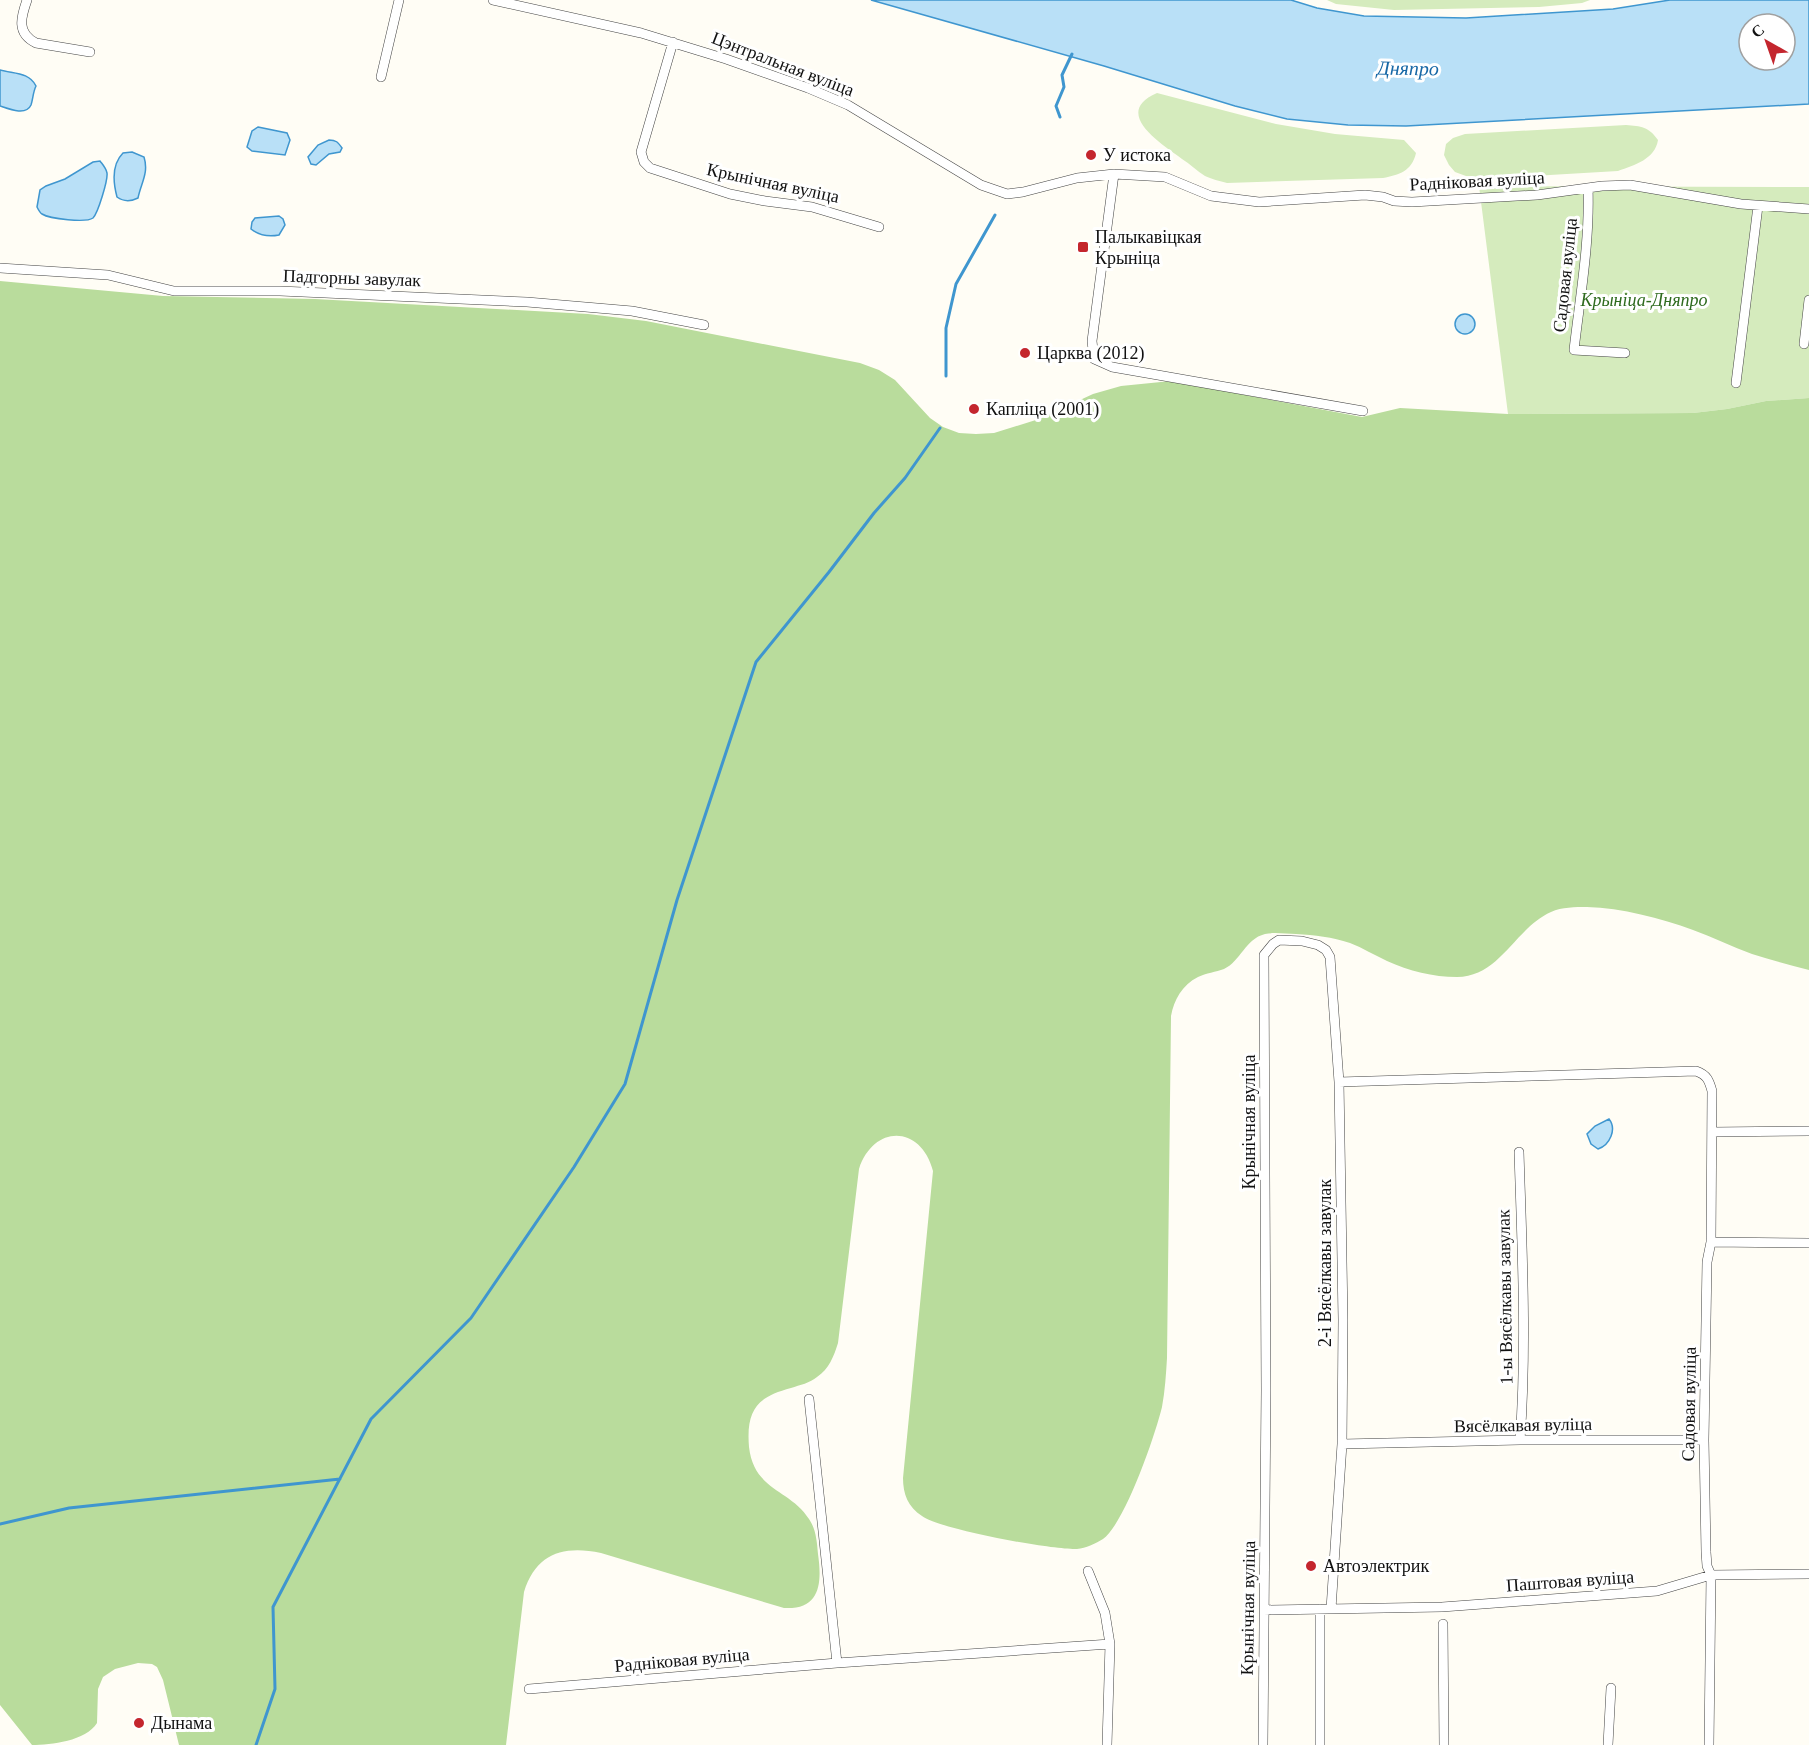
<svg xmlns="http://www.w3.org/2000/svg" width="1809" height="1745" viewBox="0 0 1809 1745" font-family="Georgia,serif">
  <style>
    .green { fill: #d5ebbd }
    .forest { fill: #b9dc9c }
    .water { fill: #b9e0f7; stroke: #3f96cf; stroke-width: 1.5; fill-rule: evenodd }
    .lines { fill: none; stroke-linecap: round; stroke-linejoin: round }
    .stream { stroke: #3f96cf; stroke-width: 3 }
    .minor-casing { stroke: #444; stroke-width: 10 }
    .minor { stroke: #fff; stroke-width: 9 }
    .poi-dot { fill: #c4262e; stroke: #fff; stroke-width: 2 }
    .labels { text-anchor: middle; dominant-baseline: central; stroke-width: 6; stroke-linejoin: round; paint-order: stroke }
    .street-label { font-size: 18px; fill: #111; stroke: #fff }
    .poi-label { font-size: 18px; fill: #111; stroke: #fff; text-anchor: start }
    .park-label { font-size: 18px; font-style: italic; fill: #2f6b1f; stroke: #fff }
    .water-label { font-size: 20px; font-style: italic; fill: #1768a6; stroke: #fff }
  </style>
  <rect width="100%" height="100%" fill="#fffdf5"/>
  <path class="green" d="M1327,0H1590L1582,3L1539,7L1394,10L1336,4Z
    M1157,93L1276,124L1335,134L1404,140L1416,153C1412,171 1399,175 1383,178L1227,183C1220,181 1211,179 1205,176C1197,171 1190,164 1182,159C1162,144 1111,113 1157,93Z
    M1626,125C1641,126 1649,127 1658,140C1655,159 1635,165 1618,171L1482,179L1466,176L1455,172L1449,165L1444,155L1446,144L1453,138L1465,134Z
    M1479,186L1809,187V398L1766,401L1727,409L1693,413L1508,414Z"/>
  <path class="forest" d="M0,281L163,296L315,299L588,314L646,321L860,363L879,370L895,380L930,418L943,427L959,433L976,434L994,433L1039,419L1093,394L1121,386L1171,381L1362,417L1400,408L1508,414L1693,413L1727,409L1766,401L1809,398V970C1790,965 1771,960 1752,954C1732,947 1713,937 1693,930C1660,918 1622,908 1587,907C1575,907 1562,907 1551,912C1515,928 1500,977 1457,977C1433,977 1409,971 1387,961C1374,955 1363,948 1350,943C1332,937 1315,935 1296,934C1286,934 1275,932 1265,934C1245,939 1241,961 1224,969C1216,972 1206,973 1198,977C1182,985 1174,1000 1171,1016L1167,1358C1166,1374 1165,1391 1162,1407C1155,1436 1125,1523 1103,1539C1095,1544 1086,1548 1077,1549C1052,1550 942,1530 922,1516C908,1507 903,1494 903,1478L933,1171C921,1125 874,1124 859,1169L838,1343C834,1356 829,1369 817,1377C810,1383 800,1385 791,1388C757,1397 746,1410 749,1447C754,1491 790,1489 809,1519C816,1529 817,1542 818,1554C822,1582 821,1610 784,1608L601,1553C564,1545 536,1553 524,1592L506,1745H179L163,1680L157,1667L152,1664L138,1663L115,1669L103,1677L98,1689L97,1723C86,1741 51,1745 32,1745L0,1705Z"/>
  <path class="water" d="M871,0H1291L1317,8L1364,16L1466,18L1613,9L1670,0H1809V104L1406,126L1348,125L1287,119L1235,106L1104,66ZM1749,24H1785V60H1749Z
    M0,70C14,74 29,72 36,86C33,92 33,99 31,105C26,116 9,109 0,106Z
    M258,127L287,133L290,140L285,155L252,151L247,147L252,131Z
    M329,140C336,140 338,142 342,148L340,152L329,154L316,165L311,164L308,157L318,145Z
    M132,152L144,157C149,173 141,183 138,198C130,202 124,202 117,197C113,182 112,164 123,153Z
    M100,161C103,165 106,168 107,173C108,180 98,213 93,218C86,223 50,219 42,214C40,213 38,209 37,207L40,190L46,186L65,179L93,162Z
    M279,216L283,219L285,225L279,235C269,237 260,236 251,229L252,222L255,218Z
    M1455 324a10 10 0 1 1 20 0a10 10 0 1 1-20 0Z
    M1609,1119C1617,1129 1610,1145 1598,1149L1591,1144L1587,1134L1595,1126Z"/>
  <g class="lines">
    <path class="stream" d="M1060,117L1056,106L1064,87L1062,75L1072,54
      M946,376V328L956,284L995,215
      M0,1524L69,1508L340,1479
      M256,1745L275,1689L273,1607L371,1419L471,1318L574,1167L625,1084L677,900L756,662L829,572L874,513L905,478L940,428"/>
    <g class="minor-casing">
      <path id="minor" d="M27,0C21,17 16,33 36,43L90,52
        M493,0L641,33L726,59L808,88L848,105L981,185L1007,194L1023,192L1077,178L1114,174L1165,177L1211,196L1259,202L1365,195L1383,197L1394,201L1412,202L1537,195L1602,186L1630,185L1741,204L1809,209
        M673,42L641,152L644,162L650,168L730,194L765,201L812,207L879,227
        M381,77L399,0
        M1114,174L1092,341L1094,359L1112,367L1363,411
        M1588,188C1590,242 1580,297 1574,350L1625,353
        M0,268L108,275L174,291H280L527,302L632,311L704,325
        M1804,344L1809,300
        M1736,383L1758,206
        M1339,1082L1696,1071C1707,1075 1709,1080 1712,1091L1711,1242L1707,1262L1704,1440L1706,1552L1707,1566L1711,1575L1709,1745
        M1712,1132L1809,1131
        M1519,1152C1522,1248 1527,1345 1520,1440
        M1711,1242L1809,1243
        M809,1399L837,1663
        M1342,1444L1520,1440H1704
        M1088,1571L1105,1613L1110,1644L1107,1745
        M1320,1609V1745
        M1264,1610L1442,1607L1657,1591L1711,1575L1809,1574
        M1443,1624L1444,1745
        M529,1689L837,1663L1110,1644
        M1263,1745L1266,1390L1264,955L1273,944L1279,940L1302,941L1318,945L1326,950L1330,957L1339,1082L1343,1320L1342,1444L1331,1609
        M1608,1745L1611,1688"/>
    </g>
    <use href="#minor" class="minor"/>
  </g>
  <g class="poi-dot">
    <circle cx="1091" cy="155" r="6"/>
    <rect x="1077" y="241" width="12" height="12" rx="3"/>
    <circle cx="1025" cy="353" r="6"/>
    <circle cx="974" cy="409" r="6"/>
    <circle cx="1311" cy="1566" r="6"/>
    <circle cx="139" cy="1723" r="6"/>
  </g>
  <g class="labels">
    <g class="street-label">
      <text transform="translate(783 64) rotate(21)">Цэнтральная вуліца</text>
      <text transform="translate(1477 181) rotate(-3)">Радніковая вуліца</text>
      <text transform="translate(773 183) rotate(12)">Крынічная вуліца</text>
      <text transform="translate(1565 275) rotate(-84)">Садовая вуліца</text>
      <text transform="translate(352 278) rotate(2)">Падгорны завулак</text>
      <text transform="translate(1249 1122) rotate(-90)">Крынічная вуліца</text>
      <text transform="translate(1325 1263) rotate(-90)">2-і Вясёлкавы завулак</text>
      <text transform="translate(1505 1297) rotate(-91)">1-ы Вясёлкавы завулак</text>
      <text transform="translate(1689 1404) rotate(-89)">Садовая вуліца</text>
      <text transform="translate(1523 1425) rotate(-1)">Вясёлкавая вуліца</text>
      <text transform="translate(1570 1581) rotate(-4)">Паштовая вуліца</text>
      <text transform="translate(1248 1608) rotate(-89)">Крынічная вуліца</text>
      <text transform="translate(682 1660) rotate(-5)">Радніковая вуліца</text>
    </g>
    <g class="poi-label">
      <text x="1103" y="155">У истока</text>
      <text x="1095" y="237">Палыкавіцкая<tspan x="1095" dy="21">Крыніца</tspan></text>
      <text x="1037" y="353">Царква (2012)</text>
      <text x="986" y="409">Капліца (2001)</text>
      <text x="1323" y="1566">Автоэлектрик</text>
      <text x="151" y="1723">Дынама</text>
    </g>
    <g class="park-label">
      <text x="1644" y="300">Крыніца-Дняпро</text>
    </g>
    <g class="water-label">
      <text transform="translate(1408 68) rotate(1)">Дняпро</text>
    </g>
  </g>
  <g transform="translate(1767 42) rotate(320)"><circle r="28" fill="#ffffff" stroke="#a0a0a0" stroke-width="1.5"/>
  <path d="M0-4.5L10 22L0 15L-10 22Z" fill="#c4262e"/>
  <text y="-9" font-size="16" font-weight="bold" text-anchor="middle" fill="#111111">С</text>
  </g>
</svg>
